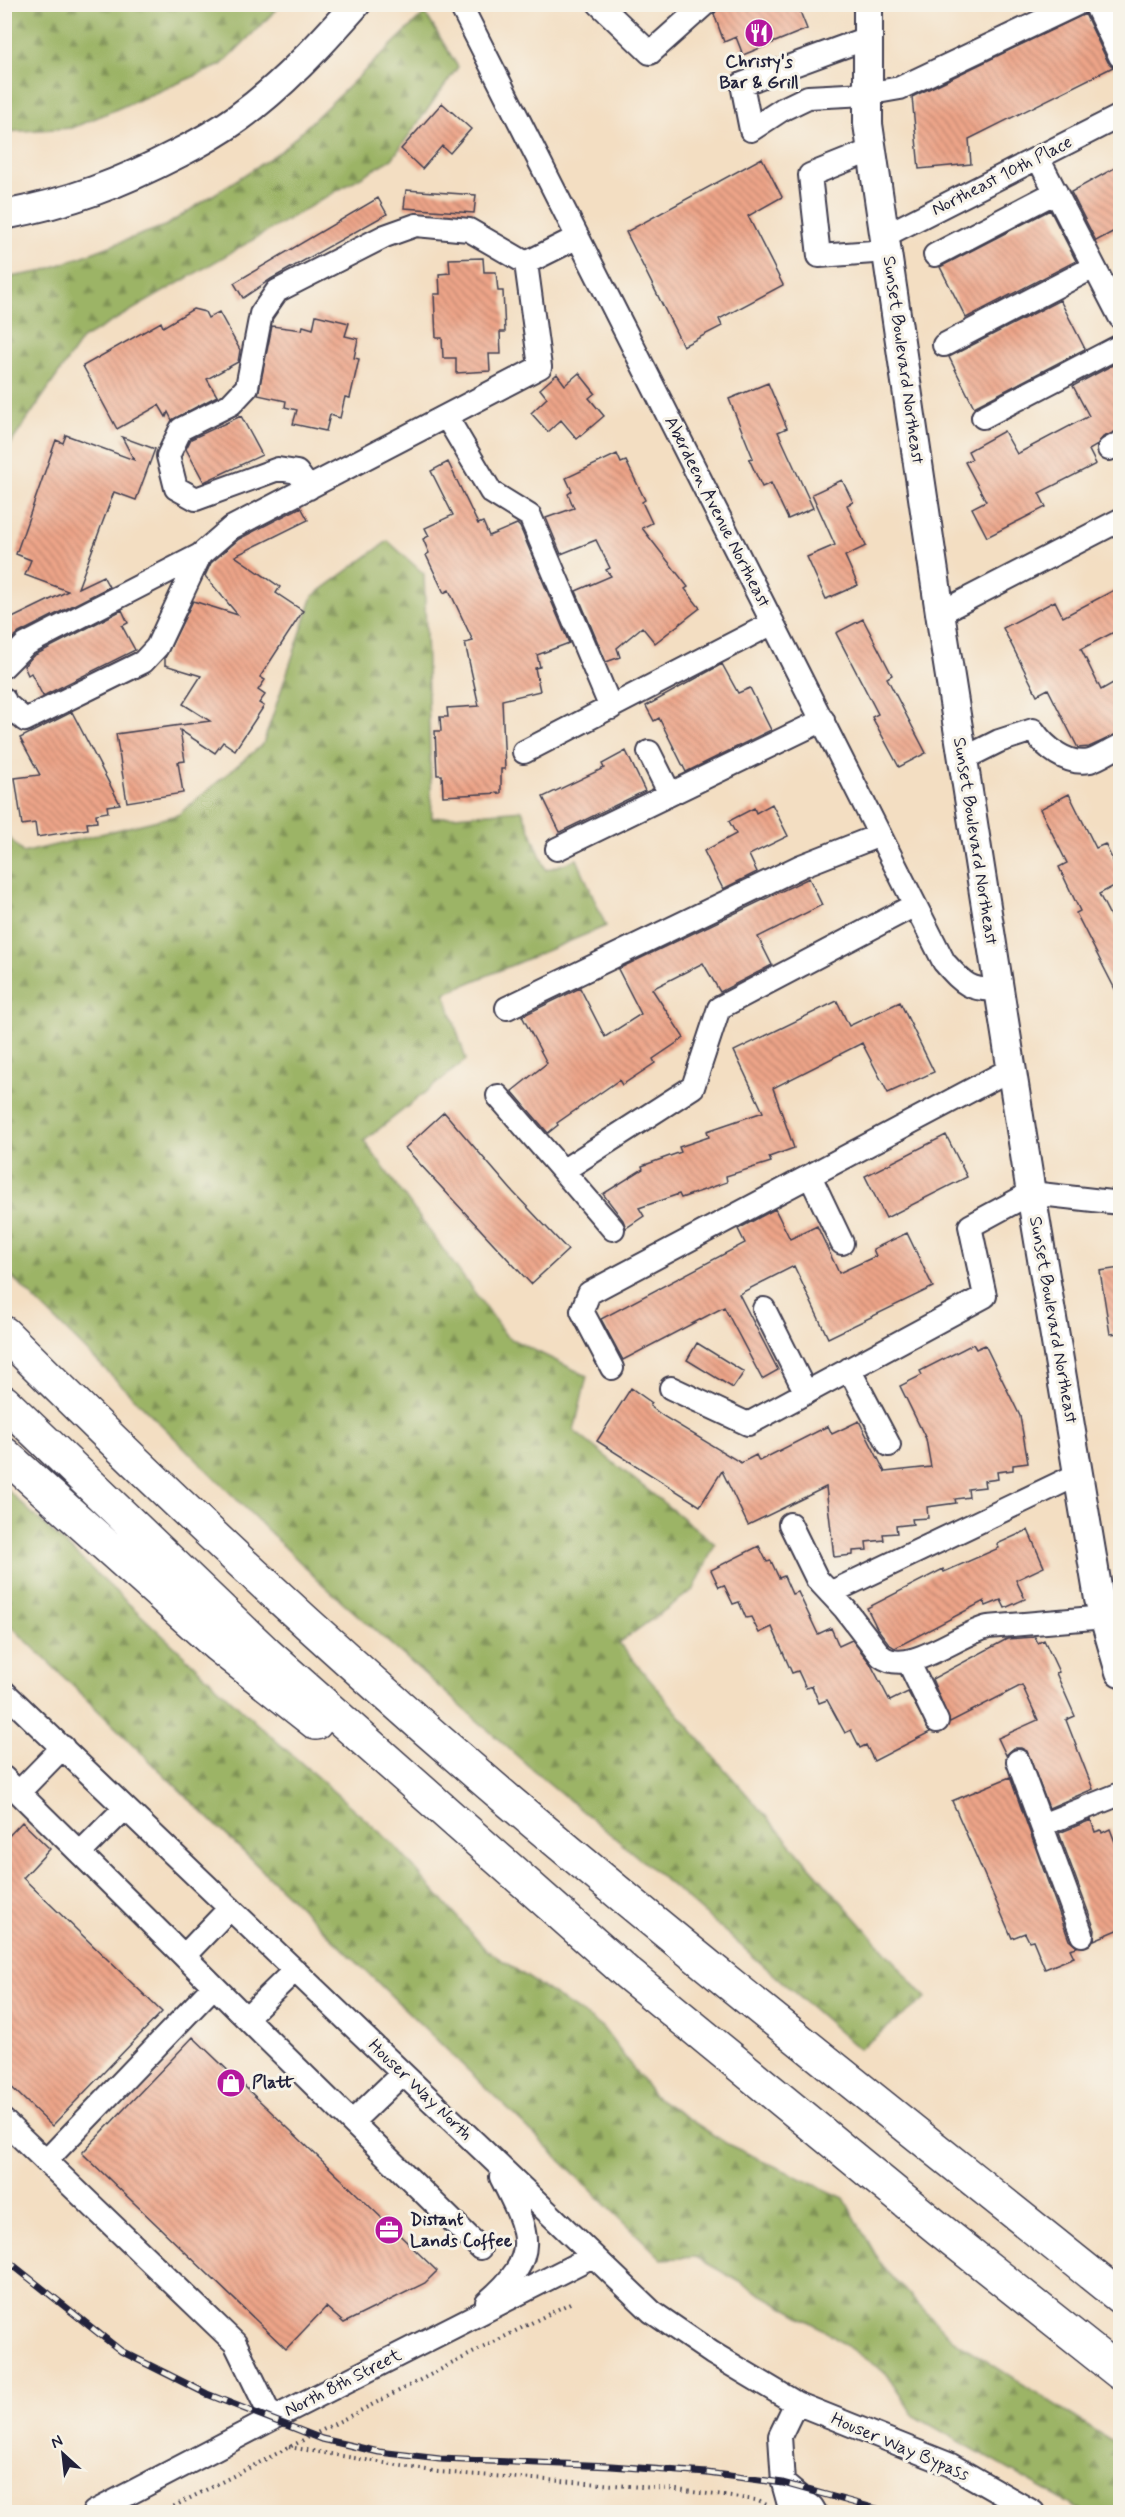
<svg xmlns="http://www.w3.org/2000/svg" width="1125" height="2517" viewBox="0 0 1125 2517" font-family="Mynerve,sans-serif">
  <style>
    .forest { fill: url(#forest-firs); stroke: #5f6b50; stroke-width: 1.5 }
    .building { fill: url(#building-back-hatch) }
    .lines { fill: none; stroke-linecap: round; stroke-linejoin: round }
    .minor-casing { stroke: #413e4f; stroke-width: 26 }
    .major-casing { stroke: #413e4f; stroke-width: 32 }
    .highway-casing { stroke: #413e4f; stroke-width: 36 }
    .path { stroke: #413e4f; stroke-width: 4; stroke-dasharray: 1.5 4.5; stroke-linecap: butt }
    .minor { stroke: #fff; stroke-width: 22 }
    .major { stroke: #fff; stroke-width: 28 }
    .highway { stroke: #fff; stroke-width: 33 }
    .rail-casing { stroke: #22223b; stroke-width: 7 }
    .rail { stroke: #f7f3e8; stroke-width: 4.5; stroke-dasharray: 14; stroke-linecap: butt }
    .labels { text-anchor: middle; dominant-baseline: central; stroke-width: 6; stroke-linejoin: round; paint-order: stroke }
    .poi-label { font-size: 18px; font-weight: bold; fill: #22223b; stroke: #f7f3e8; text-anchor: start }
    .street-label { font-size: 18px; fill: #22223b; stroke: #f7f3e8 }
  </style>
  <defs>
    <pattern id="forest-firs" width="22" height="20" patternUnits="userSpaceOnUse" patternTransform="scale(1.5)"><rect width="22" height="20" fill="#9cb466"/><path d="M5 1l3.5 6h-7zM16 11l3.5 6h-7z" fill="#7f9255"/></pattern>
    <pattern id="building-back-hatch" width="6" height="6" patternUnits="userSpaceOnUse" patternTransform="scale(1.5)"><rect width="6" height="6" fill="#eda488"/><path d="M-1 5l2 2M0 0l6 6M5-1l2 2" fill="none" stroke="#c08570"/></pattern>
  </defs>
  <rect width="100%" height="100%" fill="#f7f3e8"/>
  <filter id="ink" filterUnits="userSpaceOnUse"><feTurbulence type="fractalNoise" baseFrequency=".0167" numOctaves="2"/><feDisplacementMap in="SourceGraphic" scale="12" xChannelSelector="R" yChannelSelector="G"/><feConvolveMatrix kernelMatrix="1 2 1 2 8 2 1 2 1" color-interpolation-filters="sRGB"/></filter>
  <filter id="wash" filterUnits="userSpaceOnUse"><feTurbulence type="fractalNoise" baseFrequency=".008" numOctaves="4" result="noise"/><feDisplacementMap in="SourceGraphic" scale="24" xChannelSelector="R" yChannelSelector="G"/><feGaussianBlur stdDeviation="1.35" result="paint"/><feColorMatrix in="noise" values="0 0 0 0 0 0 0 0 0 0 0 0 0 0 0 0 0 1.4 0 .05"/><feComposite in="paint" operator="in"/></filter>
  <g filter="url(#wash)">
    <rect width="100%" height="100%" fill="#f3dec2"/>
    <path class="forest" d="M5,4H281V5L221,65L72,128L5,132Z
      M425,13L458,67L392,159L82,339L5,452V278L40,272L167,225L281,151Z
      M388,541L424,574L432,818L522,810L546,870L577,859L606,926L445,993L466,1060L364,1141L507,1337L587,1376L574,1431L715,1544L694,1589L619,1643L721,1765L926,1998L859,2049L682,1894L532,1769L319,1581L5,1270V833L23,853L178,815L263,744L313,596Z
      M4,1487L256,1723L393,1844L485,1949L602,2027L654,2096L727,2144L844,2198L882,2266L952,2339L1120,2446V2512H1081L1068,2503L913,2415L887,2374L819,2327L696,2257L662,2259L5,1620Z"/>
    <g id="blocks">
      <path class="building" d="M730,4H797L807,29L743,55L736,37L724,42L714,14L717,10Z
        M1085,14L1108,62L1113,67L969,139L971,164L919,169L912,97Z
        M442,103L471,129L450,153L442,146L422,169L401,149Z
        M762,158L782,197L748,216L783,285L719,319L722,326L683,346L626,232Z
        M1120,165V228L1096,241L1071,192Z
        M406,190L476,195L474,213L404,208Z
        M378,198L387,214L271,279L243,298L234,283Z
        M1050,210L1076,261L966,318L940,267Z
        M483,258L484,272H496L498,291H503L505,332H500L501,354H489L490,371L456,373V358H443L442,338H436L434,294H440L439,274L450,273L449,259Z
        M1060,300L1085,349L974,407L949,357Z
        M193,309L205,312L208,318L219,312L240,350L238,362L207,379L217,396L172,420L168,412L166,417L159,405L117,429L83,366L161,322L163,327Z
        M316,315L349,323L345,336L358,339L354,358L359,359L350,398L345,397L340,418L330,415L326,431L293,424L297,410L285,407L286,401L258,395L272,326L302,330L303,326L313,329Z
        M1120,361V430L1103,437L1096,446L1089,450L1096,464L1039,493L1046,507L987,537L972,508L986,501L965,462L972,459L968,451L1004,431L1017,454L1089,416L1073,386Z
        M579,373L595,393L589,398L604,416L577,439L561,420L548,432L531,413L547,398L540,389L557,374L565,385Z
        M768,383L787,428L778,432L813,508L788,519L771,483L762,487L749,459L753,458L729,399Z
        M241,416L262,455L204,482L186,449L191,439Z
        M66,435L134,460L122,437L155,449L136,500L114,492L78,588L103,576L109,587L19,633L9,641L4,631V622L68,591L25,575L31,560L16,554L56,440L63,443Z
        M617,454L621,463L626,461L645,500L642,502L652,523L642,528L688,587L685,589L700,608L655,643L642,627L617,648L620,657L606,662L576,591L611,576L606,570L610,568L596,540L561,554L546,518L574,508L568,494L572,491L566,478Z
        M448,462L478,524L483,522L489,536L517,524L520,527L569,643L537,655L540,667L535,668L540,691L502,700L505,769H501V793L443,796L442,775H437L435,731H441L440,717H448L447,708L479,706L465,643L473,641L449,590L444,593L426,555L429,553L423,539L429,536L425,528L453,515L431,471Z
        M842,480L853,502L847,505L866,546L845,556L858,585L826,599L807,557L835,545L812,494Z
        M301,507L308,520L235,556L280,587L276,593L303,611L260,677L265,680L258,690L265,695L259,703L264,706L235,750L223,742L215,753L180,730L185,761L178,762L183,793L127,802L116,734L210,721L183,704L201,676L165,665V658L193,601L238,615L205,576L211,563L239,539Z
        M1120,587V629L1081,649L1101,690L1120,679V733L1089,747L1078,748L1048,689L1037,695L1003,628L1055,601L1063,617Z
        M122,610L128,623L122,626L135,650L43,696L31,673L28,675L24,666L33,656Z
        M863,619L892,675L887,678L926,753L899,767L872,717L878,714L836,633Z
        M722,664L738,693L750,688L771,730L686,772L659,718L654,721L646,706Z
        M72,712L120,804L107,806L108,812L96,814L97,822L87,823L88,829L37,837L35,823L22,825L15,778L40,775L20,738Z
        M626,751L645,791L560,832L543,797L604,768L602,764Z
        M1069,794L1096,848L1105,844L1119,873L1114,875L1118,884L1099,894L1120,935V999L1076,913L1080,911L1059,867L1067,863L1040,809Z
        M772,804L788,836L749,855L757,872L723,889L704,851L736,834L729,821L754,808L756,813Z
        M809,878L822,905L758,937L772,965L720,992L703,963L652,989L684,1038L653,1059L655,1063L622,1085L619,1080L557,1123L558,1125L548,1133L512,1091L547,1063L522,1016L580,988L605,1037L641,1014L618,969Z
        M837,1001L849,1026L900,1002L934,1072L888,1093L862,1043L773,1088L794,1148L769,1157L771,1162L726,1176L727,1182L681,1198L679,1194L639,1208L644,1216L626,1228L623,1220L603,1194L643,1169L642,1166L681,1152L679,1147L709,1137L707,1131L763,1112L734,1051Z
        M444,1112L513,1192L568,1250L531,1284L405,1148Z
        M946,1135L967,1177L886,1218L865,1176Z
        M775,1209L790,1239L817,1226L839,1273L876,1256L873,1249L907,1233L933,1287L828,1338L794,1266L739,1294L778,1370L762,1379L724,1307L623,1360L601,1319L745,1243L738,1229Z
        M1120,1268V1333L1110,1334L1100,1271Z
        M697,1343L744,1372L733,1388L687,1360Z
        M973,1344L976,1349L985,1345L1020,1416L1028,1463L1013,1465V1470L997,1472L998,1479L984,1481L985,1487L968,1489L969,1497L955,1499L956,1503L927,1507L928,1518L912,1519L913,1524L896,1526L897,1533L883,1534L884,1540L866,1542L867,1550L853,1551V1555L834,1557L826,1487L748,1525L722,1471L700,1506L597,1441L631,1388L652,1403L650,1406L663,1416L741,1463L756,1455L759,1461L828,1426L832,1434L859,1421L885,1472L931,1467L926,1439L900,1386L922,1375L920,1371Z
        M1028,1530L1044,1567L1016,1580L1025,1599L1005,1608L1001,1600L986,1606L984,1601L895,1648L890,1645L877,1628L867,1608L943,1569L944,1572L999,1548L997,1544Z
        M759,1546L767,1562L771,1561L779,1578L784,1576L792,1594L798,1592L818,1634L831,1628L839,1646L852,1640L870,1663L890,1701L908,1692L930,1732L874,1761L866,1745L860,1748L851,1730L845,1733L827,1700L819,1703L812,1686L806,1688L798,1671L792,1673L772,1627L759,1633L751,1617L746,1618L739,1602L733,1604L724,1585L719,1587L711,1570Z
        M1035,1637L1038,1643L1044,1640L1059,1672L1056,1673L1075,1716L1066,1720L1093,1789L1049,1808L1027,1751L1021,1748H1014L1006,1755L998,1738L1038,1720L1022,1685L950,1722L932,1679L1007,1639Z
        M1010,1777L1069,1940L1077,1947L1070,1949L1074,1957L1045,1969L1033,1940L1029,1941L1025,1933L1012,1938L952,1801Z
        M1091,1820L1095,1832L1101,1830L1102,1833L1110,1829L1120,1855V1929L1094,1940L1095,1930L1059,1833Z
        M22,1822L50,1849L23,1878L162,2012L52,2126L4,2080V1841Z
        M193,2037L437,2271L425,2283L344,2323L326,2307L286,2349L82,2153Z"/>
    </g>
  </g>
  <g filter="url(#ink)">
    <use href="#blocks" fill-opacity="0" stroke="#413e4f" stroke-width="1.5"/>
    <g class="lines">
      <g class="minor-casing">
        <path id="minor" d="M460,4L944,962C962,982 969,992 999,989
          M599,4L650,53L705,4
          M1095,4L1120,56
          M867,38L742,84L751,130L783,109L808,97L866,94L900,88L1077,4
          M872,150L810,175L819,256L887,251
          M1038,158L1120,317
          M884,236L1120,116
          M935,255L1056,192
          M944,345L1094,267
          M446,416L491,492L530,516L611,708
          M983,417L1120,346
          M1109,449L1120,443
          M309,488L297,472L278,469L196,499L176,488L168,456L181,429L231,404L247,387L261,314L277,291L385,236L416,225L469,230L526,263L578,237
          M940,613L1120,520
          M4,666L25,645L200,555L231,528L540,367L526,263
          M4,699L6,704L25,720L143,662L157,647L200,555
          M524,752L773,623
          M649,752L670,794
          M963,759L999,741L1033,730C1045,747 1067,766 1090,761C1100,758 1111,750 1120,746
          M557,849L823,720
          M507,1008L801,866L880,835
          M498,1096L613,1229
          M564,1170L693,1087L719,1008L915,905
          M810,1176L842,1243
          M764,1309L806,1393
          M612,1368L582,1311L589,1293L1011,1069
          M849,1369L889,1445
          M671,1388L748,1424L985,1296L970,1226L1031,1193L1120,1203
          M790,1524L817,1579L845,1609L881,1656C908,1677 958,1634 988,1627L1105,1617
          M830,1593L1079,1474
          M908,1661L937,1721
          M4,1692L652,2312L712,2353L796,2403L951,2465L1033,2512
          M1018,1761L1082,1935
          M4,1778L184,1956
          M19,1792L63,1747
          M1042,1825L1120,1794
          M80,1853L125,1808
          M214,1986L184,1956L230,1908
          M246,2018L480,2248
          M4,2121L235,2343L272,2419
          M352,2122L402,2074
          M46,2161L214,1986L246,2018L295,1970
          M487,2302C541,2256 530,2234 501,2177
          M783,2483L812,2507L815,2512
          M94,2512L272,2419L593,2256
          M791,2512L783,2483L780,2436L796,2403"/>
      </g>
      <g class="major-casing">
        <path id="major" d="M868,4V124L940,613L1031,1193L1099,1599L1120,1672
          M4,215C71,202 119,184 179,153C199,143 220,131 238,118C282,86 320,45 356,4"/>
      </g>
      <g class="highway-casing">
        <path id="highway" d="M4,1333C167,1496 335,1653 510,1802C710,1971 916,2133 1120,2297
          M4,1402L266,1653L627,1973L939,2229L1120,2373
          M4,1454L217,1645L316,1723"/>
      </g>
      <path class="path" d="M289,2447L438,2472L669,2489L756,2500L767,2505
        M163,2512L572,2302"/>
      <use href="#minor" class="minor"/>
      <use href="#major" class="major"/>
      <use href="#highway" class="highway"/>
      <g class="rail-casing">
        <path id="rail" d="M4,2258L121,2351L207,2394L322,2439L379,2452L440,2459L611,2466L707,2473L783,2483L888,2512"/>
      </g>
      <use href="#rail" class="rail"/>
    </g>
  </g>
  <defs>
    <g id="restaurant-disc" transform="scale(1.5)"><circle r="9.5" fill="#b5179e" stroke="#f7f3e8"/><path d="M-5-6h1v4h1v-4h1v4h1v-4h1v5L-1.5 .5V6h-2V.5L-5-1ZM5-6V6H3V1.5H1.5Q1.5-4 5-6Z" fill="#fff"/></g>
    <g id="shop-disc" transform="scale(1.5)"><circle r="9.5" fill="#b5179e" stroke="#f7f3e8"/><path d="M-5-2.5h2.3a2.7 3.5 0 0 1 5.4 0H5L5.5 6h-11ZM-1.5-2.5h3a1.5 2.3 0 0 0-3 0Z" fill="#fff"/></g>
    <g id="office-disc" transform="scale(1.5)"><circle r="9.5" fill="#b5179e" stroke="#f7f3e8"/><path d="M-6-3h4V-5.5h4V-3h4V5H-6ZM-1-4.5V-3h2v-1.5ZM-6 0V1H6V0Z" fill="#fff"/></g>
  </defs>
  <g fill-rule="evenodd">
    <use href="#restaurant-disc" x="759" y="33"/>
    <use href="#shop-disc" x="231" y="2083"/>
    <use href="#office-disc" x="389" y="2230"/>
  </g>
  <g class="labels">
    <g class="poi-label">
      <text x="759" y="62" text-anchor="middle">Christy's<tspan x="759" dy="21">Bar &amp; Grill</tspan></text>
      <text x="252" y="2083">Platt</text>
      <text x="410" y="2220">Distant<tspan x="410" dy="21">Lands Coffee</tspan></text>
    </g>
    <g class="street-label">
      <text transform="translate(1002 176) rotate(-27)">Northeast 10th Place</text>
      <text transform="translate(903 360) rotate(82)">Sunset Boulevard Northeast</text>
      <text transform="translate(717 512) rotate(63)">Aberdeen Avenue Northeast</text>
      <text transform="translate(975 841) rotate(81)">Sunset Boulevard Northeast</text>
      <text transform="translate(1053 1320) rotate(80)">Sunset Boulevard Northeast</text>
      <text transform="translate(420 2090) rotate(44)">Houser Way North</text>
      <text transform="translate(343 2383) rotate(-27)">North 8th Street</text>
      <text transform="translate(900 2447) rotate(23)">Houser Way Bypass</text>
    </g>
  </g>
  <rect width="1125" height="2517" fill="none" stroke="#f7f3e8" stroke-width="24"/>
  <g transform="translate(63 2454) rotate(333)" stroke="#f7f3e8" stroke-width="4.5" paint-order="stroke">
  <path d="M0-4.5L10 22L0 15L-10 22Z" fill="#22223b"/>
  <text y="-9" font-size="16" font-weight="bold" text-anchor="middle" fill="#22223b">N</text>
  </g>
</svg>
